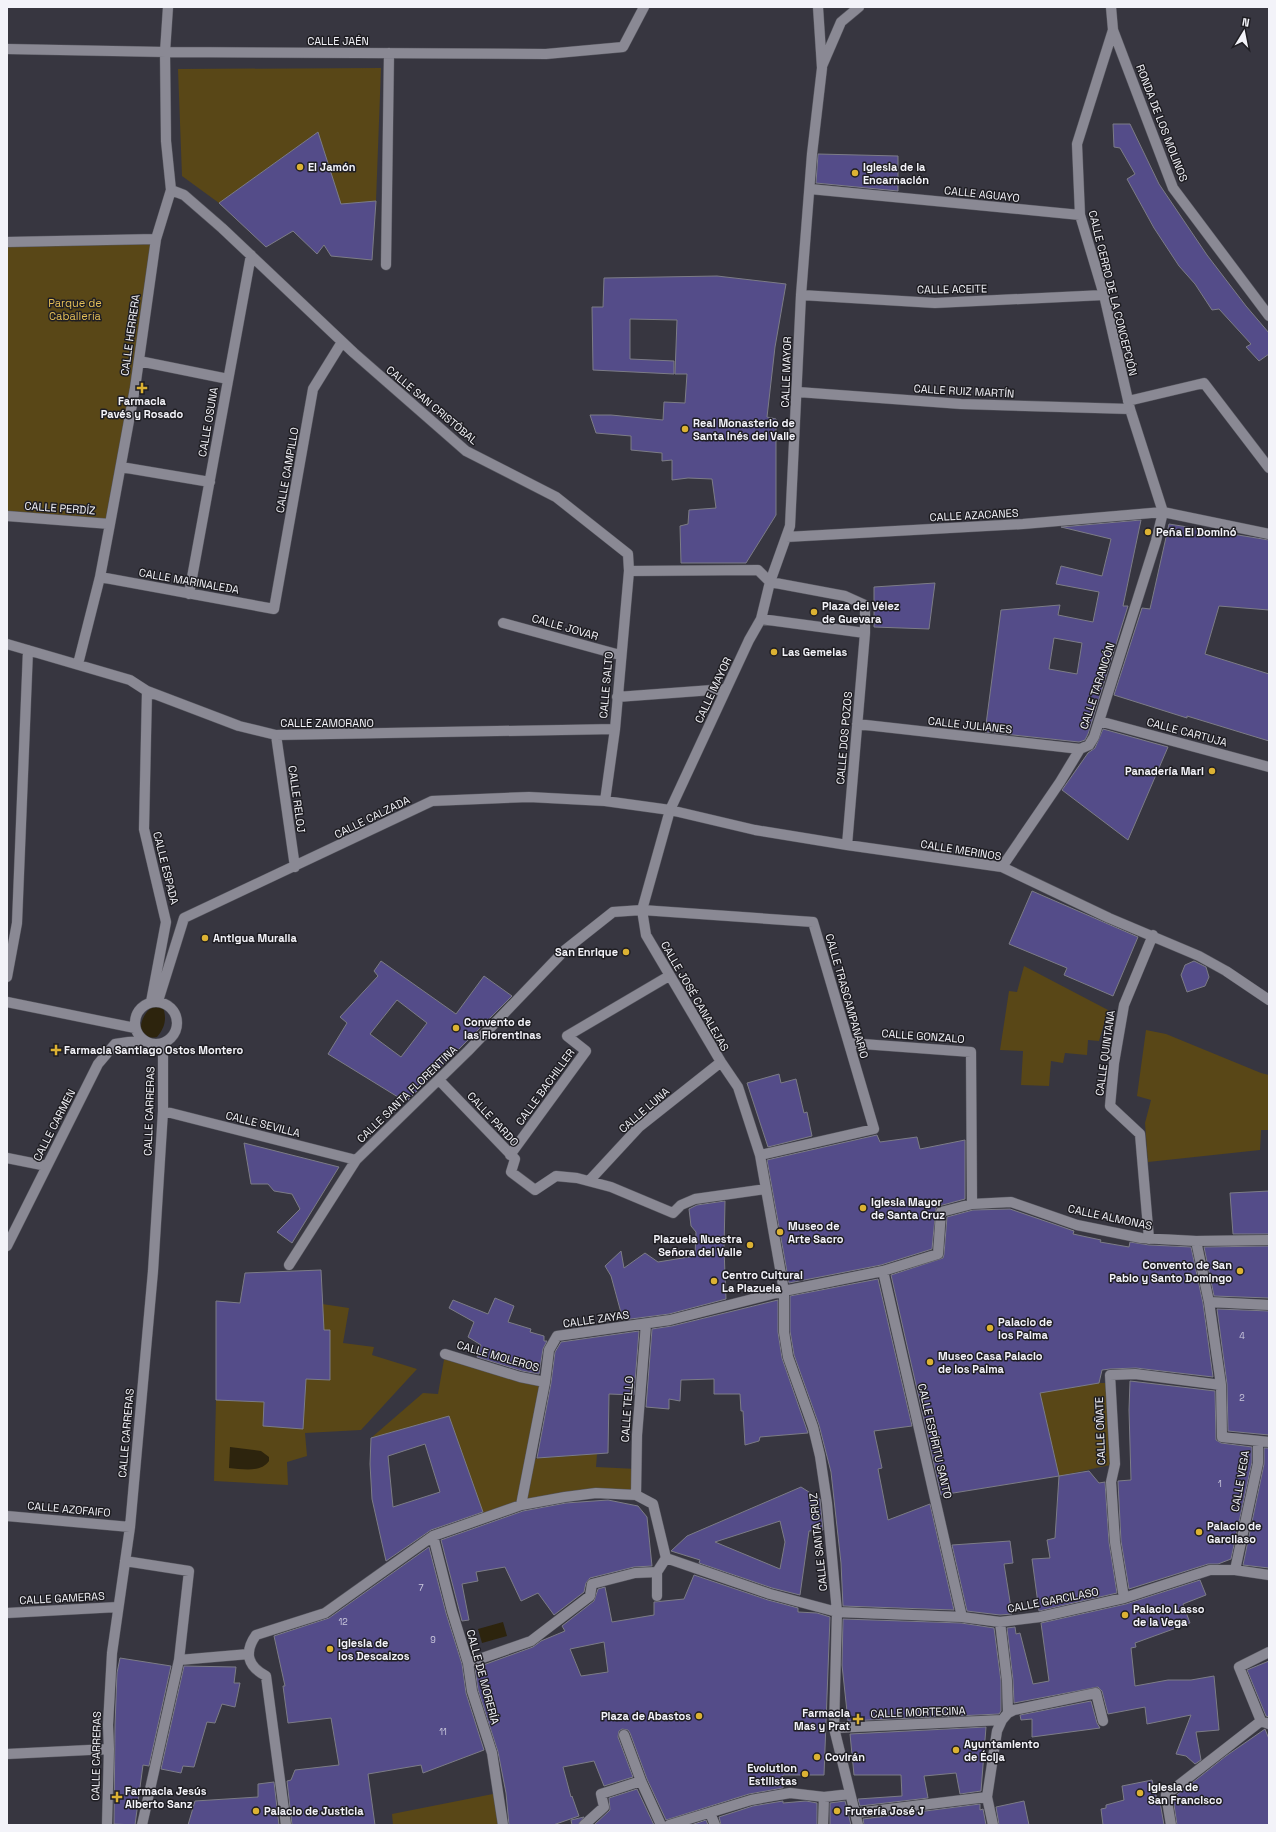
<svg xmlns="http://www.w3.org/2000/svg" width="1276" height="1832" viewBox="0 0 1276 1832" font-family="'Space Grotesk',sans-serif">
  <style>
    .green { fill: #594717 }
    .water { fill: #2d240d }
    .building { fill: #544c89; stroke: #7c7c86; fill-rule: evenodd }
    .lines { fill: none; stroke-linecap: round; stroke-linejoin: round }
    .minor-casing { stroke: #55555d; stroke-width: 11 }
    .minor { stroke: #8a8994; stroke-width: 10 }
    .poi-dot { fill: #dcb233; stroke: #1f1e23; stroke-width: 1.5 }
    .labels { text-anchor: middle; dominant-baseline: central; stroke-width: 3; stroke-linejoin: round; paint-order: stroke }
    .number-label { font-size: 9px; fill: #cbc9dd }
    .street-label { font-size: 11px; fill: #f3f3f9; stroke: #1f1e23 }
    .poi-label { font-size: 11px; font-weight: bold; fill: #f3f3f9; stroke: #1f1e23; text-anchor: start }
    .park-label { font-size: 11px; fill: #e4be57; stroke: #1f1e23 }
  </style>
  <rect width="100%" height="100%" fill="#373640"/>
  <path class="green" d="M381,68L376,201L341,204L318,132L219,203L182,176L178,69Z
    M156,239L110,524L7,518V242Z
    M1024,966L1108,1010L1099,1041L1088,1040L1087,1055L1065,1053L1063,1063L1051,1061L1049,1086L1021,1085L1023,1051L1000,1050L1009,991L1017,992Z
    M1146,1030L1166,1034L1261,1073L1269,1075V1130H1261L1260,1150L1148,1162L1145,1123L1151,1100L1137,1096Z
    M322,1304L349,1308L343,1343L374,1347L372,1355L417,1369L361,1430L305,1433L307,1456L287,1462L288,1485L214,1481L216,1400L264,1402L263,1425L303,1428L306,1379H330V1330H324Z
    M445,1354L545,1382L530,1459L597,1454L596,1467L637,1469L636,1495L596,1493L484,1516L449,1416L371,1438L423,1393L438,1394Z
    M1099,1383H1110L1115,1464L1059,1476L1040,1393Z
    M498,1793L503,1825H393L392,1814Z"/>
  <path class="water" d="M156,1005L163,1007C167,1019 165,1028 157,1037C132,1042 140,1011 156,1005Z
    M230,1447L261,1451L269,1457V1461C261,1473 242,1469 229,1468Z
    M503,1622L507,1636L482,1643L478,1629Z"/>
  <path class="building" d="M1113,124H1130L1159,184L1207,255L1246,306L1269,333V354L1259,361L1246,347L1251,344L1219,309L1212,310L1195,284L1179,266L1154,228L1127,179L1135,174L1120,148L1114,147Z
    M318,132L341,204L376,201L372,260L331,256L324,245L317,254L293,231L266,247L219,203Z
    M818,154L898,156V191L816,183Z
    M717,276L786,284L775,347L767,417L776,419V515L746,563H681L680,526L688,524L689,510L716,508L712,479L688,478L672,480V460L662,461V453L631,450V436L596,433L590,415H611L663,420L664,402L685,403L687,374H675L677,320L630,319V359L674,361V374L593,370L592,307H603L604,278Z
    M1141,520L1123,606H1128L1088,734L1085,740L1079,742L985,732L1001,610L1060,605L1058,615L1093,622L1099,592L1056,584L1061,566L1102,576L1111,539L1061,527ZM1054,638L1082,643L1077,674L1049,669Z
    M1169,524L1269,540V610L1219,606L1205,654L1269,674V741L1187,716V718L1114,695L1142,608L1150,609Z
    M935,583L929,629L874,627V587Z
    M1103,729L1168,747L1128,840L1062,790L1088,753L1095,748Z
    M1032,891L1138,937L1113,996L1064,975L1067,968L1009,944Z
    M381,961L456,1014L484,976L512,996L406,1102L328,1054L347,1023L340,1017L378,976L374,971ZM397,1000L427,1023L401,1057L370,1034Z
    M1194,961L1206,967L1209,977L1205,986L1187,992L1181,975L1185,965Z
    M779,1074L781,1083L796,1079L804,1113L807,1112L812,1136L768,1147L747,1083Z
    M877,1135L880,1142L917,1137L920,1149L965,1140V1199L939,1206L936,1208L932,1249L881,1265L789,1283L767,1160Z
    M244,1143L339,1167L292,1243L277,1232L300,1209L292,1194L274,1191L268,1184H251Z
    M1269,1191V1234H1233L1230,1193Z
    M725,1201L724,1249L726,1299L669,1314L623,1320L611,1276L605,1266L621,1251L624,1268L645,1253L658,1262L695,1256L696,1232L691,1226L689,1209L697,1205Z
    M1010,1209L1074,1231L1073,1234L1101,1240L1100,1242L1129,1247L1130,1242L1149,1245L1191,1247L1203,1303L1213,1377L1136,1368L1110,1369L1102,1370L1099,1383L1040,1393L1059,1476L941,1495L891,1275L943,1258L944,1254L947,1217L973,1210Z
    M1269,1246V1298L1214,1296L1204,1247Z
    M321,1270L324,1330H330V1380L306,1379L303,1429L263,1426L264,1402L216,1400V1301L240,1303L245,1273Z
    M878,1279L912,1426L874,1431L882,1468L878,1469L888,1520L930,1504L954,1610L843,1606L841,1563L831,1472L819,1425L794,1355L790,1331V1296Z
    M495,1298L514,1306L508,1322L531,1329L530,1332L544,1336V1341H547L543,1349L539,1374L522,1371L477,1357L481,1345L468,1337L474,1322L449,1308L453,1300L488,1314Z
    M778,1300V1332L782,1358L808,1433L760,1437L759,1441L745,1445L743,1411H741L740,1394H714V1379L681,1380L680,1401L669,1399V1409L646,1407L652,1329L672,1326Z
    M1217,1309L1269,1311V1435L1228,1431L1227,1384Z
    M639,1331L634,1395L609,1394L608,1453L537,1458L551,1383L555,1352L561,1342Z
    M1130,1381L1215,1391L1216,1440L1221,1443L1252,1447V1462L1231,1559L1218,1564H1208L1129,1589L1121,1541L1118,1482V1481L1131,1480L1129,1410Z
    M449,1416L483,1512L431,1530L386,1561L372,1499L370,1464L371,1438ZM425,1444L440,1492L393,1507L388,1456Z
    M1264,1448H1269V1568L1243,1565L1264,1464Z
    M1089,1471L1099,1483L1105,1482L1109,1542L1117,1593L1039,1611L1032,1559L1050,1558L1047,1540L1055,1538L1059,1476Z
    M801,1487L820,1499L823,1530L809,1531L800,1595L772,1588L699,1563L700,1560L671,1551L687,1536ZM780,1521L785,1542L780,1569L715,1542Z
    M608,1500L638,1506L647,1517L652,1566L634,1567L590,1578L586,1583L584,1592L554,1615L538,1593L521,1601L505,1567L476,1572L478,1581L462,1584L469,1620L462,1621L441,1540L523,1511L566,1503Z
    M1010,1541L1013,1563L1004,1564L1012,1614L1000,1615L967,1611L952,1545Z
    M429,1547L446,1613L462,1664L466,1693L484,1750L423,1773L421,1765L368,1774L375,1825H292L287,1781L291,1780L295,1770L339,1765L331,1718L288,1723L283,1686H285L274,1636L329,1618Z
    M694,1575L768,1600L798,1608V1612L817,1613L830,1617L824,1775H783V1788L749,1794L666,1820L647,1779L630,1733L628,1730L622,1729L619,1731L618,1737L633,1777L604,1786L594,1761L563,1767L571,1797L572,1796L579,1816L553,1825H509L506,1793L498,1752L478,1690L475,1668L533,1647L541,1641L565,1631L562,1626L594,1601L598,1589L605,1587L612,1622L654,1615V1602L684,1599ZM604,1642L608,1672L581,1676L570,1649Z
    M1200,1580L1206,1595L1183,1604L1190,1623L1135,1643L1136,1647L1131,1648L1135,1686L1168,1680H1191L1214,1676L1219,1730L1196,1732L1201,1760L1195,1764L1186,1756L1176,1754L1191,1715L1147,1724L1145,1707L1108,1714L1102,1691L1098,1687L1014,1703L1013,1680L1007,1628L1015,1627L1016,1634L1020,1633L1033,1684L1049,1681L1041,1623L1126,1604Z
    M843,1619L961,1623L994,1628L1001,1681V1711L999,1714L848,1721L842,1665Z
    M120,1658L171,1666L149,1766L143,1765L135,1825L114,1824L115,1725L117,1673Z
    M1269,1661V1717L1266,1716L1247,1670Z
    M184,1666L236,1667L234,1683H240L235,1707L222,1704L215,1723L207,1722L194,1767L183,1766L181,1773L161,1769Z
    M1091,1701L1097,1723L1100,1728L1032,1737V1719L1021,1720L1020,1715Z
    M986,1727L981,1791L960,1794L956,1773L924,1776L928,1798L860,1806L858,1799L902,1796L901,1775H854L850,1734Z
    M1265,1729L1269,1739V1825H1177L1173,1798L1226,1756Z
    M1152,1780L1158,1803L1160,1802L1164,1825H1103L1101,1809L1106,1808V1805L1124,1800L1122,1786Z
    M274,1782L279,1825H188L195,1801L258,1797V1784Z
    M637,1789L654,1825H594L610,1810L609,1798Z
    M783,1801V1803L806,1801L817,1803V1825H721L719,1817L753,1806Z
    M845,1801L851,1825H830V1803Z
    M1024,1801L1029,1825H999L996,1807Z
    M980,1804V1810L983,1809L986,1825H864L863,1819Z
    M584,1817L578,1825H572L571,1820Z
    M706,1820L708,1825H691Z"/>
  <g class="lines">
    <g class="minor-casing">
      <path id="minor" d="M818,7L822,68L812,154L801,295L790,526L770,582L761,619L749,640L670,810L642,910L646,935L721,1062L738,1087L760,1155L784,1291V1332L788,1357L813,1427L820,1456L827,1503L837,1612L834,1728L858,1825
        M1111,7L1113,30L1077,144L1080,215L1104,295L1130,409L1163,512
        M1113,30L1173,188L1269,316
        M7,49L165,52L546,54L623,47L644,7
        M822,66L841,22L859,7
        M810,189L1080,215
        M171,190L184,195L222,228L354,353L466,451L556,497L628,554L629,571L758,570L770,582L845,596L865,605V633L761,619
        M7,242L156,239
        M386,265L389,53
        M801,295L935,303L1104,295
        M139,361L228,379
        M798,392L961,404L1130,409
        M1128,401L1204,383L1269,468
        M121,467L210,482
        M7,516L110,524
        M786,537L1023,524L1163,512L1269,534
        M100,577L274,609L313,389L342,342
        M189,594L251,255
        M503,623L620,655
        M7,644L130,680L147,691L239,726L276,735L615,729
        M78,664L100,577L110,524L135,388L156,239L171,190L166,141L165,52L168,7
        M147,691L144,829L166,922L151,1002
        M617,697L726,689
        M1099,721L1269,767
        M857,724L1080,749
        M276,735L295,867
        M605,801L615,729L629,571
        M847,845L865,633
        M1002,867L1060,782L1080,749L1089,745L1094,737L1156,541L1163,512
        M7,977L17,923L28,650
        M158,1001L184,918L432,801L529,797L605,801L670,810L755,830L847,845L1002,867L1109,918L1199,956L1226,971L1269,1000
        M135 1023a21 21 0 1 1 42 0a21 21 0 1 1-42 0Z
        M7,1002L135,1028
        M849,1043L971,1052L972,1204
        M439,1080L515,1159L511,1172L535,1190L556,1176L577,1178L611,1187L673,1213L681,1205L695,1199L766,1189
        M163,1111L356,1160
        M510,1155L586,1051L567,1036L669,976
        M7,1158L47,1166
        M589,1181L639,1127L721,1062
        M1149,1239L1140,1134L1110,1106L1114,1063L1124,1005L1153,935
        M1196,1241L1209,1302L1221,1385L1222,1437L1269,1442
        M7,1246L98,1064L115,1044L142,1040
        M289,1265L356,1160L468,1051L565,950L613,912L642,910L813,922L874,1129L760,1155
        M883,1271L962,1617
        M1209,1302L1269,1305
        M445,1354L520,1377L545,1382
        M636,1495L637,1435L646,1324
        M521,1505L545,1382L549,1350L557,1336L670,1320L784,1291L883,1271L938,1254L941,1212L972,1204L1011,1202L1077,1225L1141,1238L1196,1241L1269,1240
        M7,1516L130,1527
        M433,1536L452,1611L468,1663L472,1691L492,1753L503,1825
        M666,1558L770,1594L837,1612L962,1617L1000,1622L1040,1617L1124,1598L1210,1570H1235L1269,1575
        M125,1561L189,1571L179,1660L142,1825
        M1235,1570L1258,1463V1442
        M657,1596V1572
        M1124,1598L1115,1542L1111,1482L1115,1464L1110,1375L1135,1374L1221,1385
        M7,1613L118,1607
        M1269,1652L1239,1667L1261,1721L1269,1724
        M179,1660L249,1654
        M468,1663L531,1641L590,1596L592,1584L635,1573L657,1572
        M1008,1713L1014,1710L1096,1693L1103,1721
        M834,1728C890,1725 946,1723 1002,1720
        M624,1735L641,1781
        M7,1754L109,1749
        M710,1813L715,1825
        M856,1813L987,1797
        M107,1825L109,1749L108,1725L112,1653L130,1527L153,1271L163,1111V1043
        M286,1825L266,1676C247,1666 244,1652 256,1635L325,1613L433,1536L521,1505L565,1497L596,1493L636,1495L653,1504L666,1558L657,1572
        M584,1825L604,1807L601,1794L641,1781L661,1825
        M669,1825L751,1800L790,1793L824,1797L850,1794
        M823,1825L824,1797
        M993,1825L987,1797L997,1731L1002,1720L1008,1713L1007,1681L1000,1622
        M1171,1825L1166,1795L1261,1721"/>
    </g>
    <use href="#minor" class="minor"/>
  </g>
  <g class="poi-dot">
    <circle cx="300" cy="167" r="4"/>
    <circle cx="855" cy="173" r="4"/>
    <path d="M140 382h4v4h4v4h-4v4h-4v-4h-4v-4h4z"/>
    <circle cx="685" cy="429" r="4"/>
    <circle cx="1148" cy="532" r="4"/>
    <circle cx="814" cy="612" r="4"/>
    <circle cx="774" cy="652" r="4"/>
    <circle cx="1212" cy="771" r="4"/>
    <circle cx="205" cy="938" r="4"/>
    <circle cx="626" cy="952" r="4"/>
    <circle cx="456" cy="1028" r="4"/>
    <path d="M54 1044h4v4h4v4h-4v4h-4v-4h-4v-4h4z"/>
    <circle cx="863" cy="1208" r="4"/>
    <circle cx="780" cy="1232" r="4"/>
    <circle cx="750" cy="1245" r="4"/>
    <circle cx="1240" cy="1271" r="4"/>
    <circle cx="714" cy="1281" r="4"/>
    <circle cx="990" cy="1328" r="4"/>
    <circle cx="930" cy="1362" r="4"/>
    <circle cx="1199" cy="1532" r="4"/>
    <circle cx="1125" cy="1615" r="4"/>
    <circle cx="330" cy="1649" r="4"/>
    <circle cx="699" cy="1716" r="4"/>
    <path d="M856 1713h4v4h4v4h-4v4h-4v-4h-4v-4h4z"/>
    <circle cx="956" cy="1750" r="4"/>
    <circle cx="817" cy="1757" r="4"/>
    <circle cx="805" cy="1774" r="4"/>
    <circle cx="1140" cy="1793" r="4"/>
    <path d="M115 1791h4v4h4v4h-4v4h-4v-4h-4v-4h4z"/>
    <circle cx="256" cy="1811" r="4"/>
    <circle cx="837" cy="1811" r="4"/>
  </g>
  <g class="labels">
    <g class="number-label">
      <text x="1242" y="1336">4</text>
      <text x="1242" y="1398">2</text>
      <text x="1220" y="1484">1</text>
      <text x="421" y="1588">7</text>
      <text x="343" y="1622">12</text>
      <text x="433" y="1640">9</text>
      <text x="443" y="1732">11</text>
    </g>
    <g class="street-label">
      <text x="338" y="41">CALLE JAÉN</text>
      <text transform="translate(1162 123) rotate(69)">RONDA DE LOS MOLINOS</text>
      <text transform="translate(982 194) rotate(6)">CALLE AGUAYO</text>
      <text transform="translate(952 289) rotate(-1)">CALLE ACEITE</text>
      <text transform="translate(1113 293) rotate(76)">CALLE CERRO DE LA CONCEPCIÓN</text>
      <text transform="translate(130 335) rotate(-82)">CALLE HERRERA</text>
      <text transform="translate(786 372) rotate(-88)">CALLE MAYOR</text>
      <text transform="translate(964 391) rotate(3)">CALLE RUIZ MARTÍN</text>
      <text transform="translate(432 405) rotate(40)">CALLE SAN CRISTÓBAL</text>
      <text transform="translate(208 422) rotate(-80)">CALLE OSUNA</text>
      <text transform="translate(287 470) rotate(-80)">CALLE CAMPILLO</text>
      <text transform="translate(60 508) rotate(4)">CALLE PERDÍZ</text>
      <text transform="translate(974 515) rotate(-3)">CALLE AZACANES</text>
      <text transform="translate(189 581) rotate(10)">CALLE MARINALEDA</text>
      <text transform="translate(565 627) rotate(16)">CALLE JOVAR</text>
      <text transform="translate(606 685) rotate(-85)">CALLE SALTO</text>
      <text transform="translate(1097 686) rotate(-72)">CALLE TARANCÓN</text>
      <text transform="translate(713 690) rotate(-65)">CALLE MAYOR</text>
      <text x="327" y="723">CALLE ZAMORANO</text>
      <text transform="translate(970 725) rotate(6)">CALLE JULIANES</text>
      <text transform="translate(1187 732) rotate(15)">CALLE CARTUJA</text>
      <text transform="translate(844 738) rotate(-85)">CALLE DOS POZOS</text>
      <text transform="translate(297 799) rotate(82)">CALLE RELOJ</text>
      <text transform="translate(372 817) rotate(-26)">CALLE CALZADA</text>
      <text transform="translate(961 850) rotate(9)">CALLE MERINOS</text>
      <text transform="translate(166 868) rotate(76)">CALLE ESPADA</text>
      <text transform="translate(695 996) rotate(60)">CALLE JOSÉ CANALEJAS</text>
      <text transform="translate(847 996) rotate(74)">CALLE TRASCAMPANARIO</text>
      <text transform="translate(923 1036) rotate(4)">CALLE GONZALO</text>
      <text transform="translate(1105 1053) rotate(-82)">CALLE QUINTANA</text>
      <text transform="translate(545 1087) rotate(-54)">CALLE BACHILLER</text>
      <text transform="translate(407 1094) rotate(-44)">CALLE SANTA FLORENTINA</text>
      <text transform="translate(644 1110) rotate(-41)">CALLE LUNA</text>
      <text transform="translate(149 1111) rotate(-88)">CALLE CARRERAS</text>
      <text transform="translate(493 1119) rotate(47)">CALLE PARDO</text>
      <text transform="translate(263 1124) rotate(14)">CALLE SEVILLA</text>
      <text transform="translate(54 1125) rotate(-63)">CALLE CARMEN</text>
      <text transform="translate(1110 1217) rotate(12)">CALLE ALMONAS</text>
      <text transform="translate(596 1319) rotate(-8)">CALLE ZAYAS</text>
      <text transform="translate(498 1356) rotate(16)">CALLE MOLEROS</text>
      <text transform="translate(627 1409) rotate(-86)">CALLE TELLO</text>
      <text transform="translate(1100 1431) rotate(-92)">CALLE OÑATE</text>
      <text transform="translate(126 1433) rotate(-85)">CALLE CARRERAS</text>
      <text transform="translate(935 1441) rotate(77)">CALLE ESPÍRITU SANTO</text>
      <text transform="translate(1240 1481) rotate(-80)">CALLE VEGA</text>
      <text transform="translate(69 1509) rotate(5)">CALLE AZOFAIFO</text>
      <text transform="translate(818 1542) rotate(-96)">CALLE SANTA CRUZ</text>
      <text transform="translate(62 1598) rotate(-3)">CALLE GAMERAS</text>
      <text transform="translate(1053 1600) rotate(-11)">CALLE GARCILASO</text>
      <text transform="translate(483 1677) rotate(75)">CALLE DE MORERÍA</text>
      <text transform="translate(918 1712) rotate(-2)">CALLE MORTECINA</text>
      <text transform="translate(96 1756) rotate(-89)">CALLE CARRERAS</text>
    </g>
    <g class="poi-label">
      <text x="308" y="167">El Jamón</text>
      <text x="863" y="167">Iglesia de la<tspan x="863" dy="13">Encarnación</tspan></text>
      <text x="142" y="401" text-anchor="middle">Farmacia<tspan x="142" dy="13">Pavés y Rosado</tspan></text>
      <text x="693" y="423">Real Monasterio de<tspan x="693" dy="13">Santa Inés del Valle</tspan></text>
      <text x="1156" y="532">Peña El Dominó</text>
      <text x="822" y="606">Plaza del Vélez<tspan x="822" dy="13">de Guevara</tspan></text>
      <text x="782" y="652">Las Gemelas</text>
      <text x="1204" y="771" text-anchor="end">Panadería Mari</text>
      <text x="213" y="938">Antigua Muralla</text>
      <text x="618" y="952" text-anchor="end">San Enrique</text>
      <text x="464" y="1022">Convento de<tspan x="464" dy="13">las Florentinas</tspan></text>
      <text x="64" y="1050">Farmacia Santiago Ostos Montero</text>
      <text x="871" y="1202">Iglesia Mayor<tspan x="871" dy="13">de Santa Cruz</tspan></text>
      <text x="788" y="1226">Museo de<tspan x="788" dy="13">Arte Sacro</tspan></text>
      <text x="742" y="1239" text-anchor="end">Plazuela Nuestra<tspan x="742" dy="13">Señora del Valle</tspan></text>
      <text x="1232" y="1265" text-anchor="end">Convento de San<tspan x="1232" dy="13">Pablo y Santo Domingo</tspan></text>
      <text x="722" y="1275">Centro Cultural<tspan x="722" dy="13">La Plazuela</tspan></text>
      <text x="998" y="1322">Palacio de<tspan x="998" dy="13">los Palma</tspan></text>
      <text x="938" y="1356">Museo Casa Palacio<tspan x="938" dy="13">de los Palma</tspan></text>
      <text x="1207" y="1526">Palacio de<tspan x="1207" dy="13">Garcilaso</tspan></text>
      <text x="1133" y="1609">Palacio Lasso<tspan x="1133" dy="13">de la Vega</tspan></text>
      <text x="338" y="1643">Iglesia de<tspan x="338" dy="13">los Descalzos</tspan></text>
      <text x="850" y="1713" text-anchor="end">Farmacia<tspan x="850" dy="13">Mas y Prat</tspan></text>
      <text x="691" y="1716" text-anchor="end">Plaza de Abastos</text>
      <text x="964" y="1744">Ayuntamiento<tspan x="964" dy="13">de Écija</tspan></text>
      <text x="825" y="1757">Covirán</text>
      <text x="797" y="1768" text-anchor="end">Evolution<tspan x="797" dy="13">Estilistas</tspan></text>
      <text x="1148" y="1787">Iglesia de<tspan x="1148" dy="13">San Francisco</tspan></text>
      <text x="125" y="1791">Farmacia Jesús<tspan x="125" dy="13">Alberto Sanz</tspan></text>
      <text x="264" y="1811">Palacio de Justicia</text>
      <text x="845" y="1811">Frutería José J</text>
    </g>
    <g class="park-label">
      <text x="75" y="303">Parque de<tspan x="75" dy="13">Caballería</tspan></text>
    </g>
  </g>
  <rect width="1276" height="1832" fill="none" stroke="#f3f3f9" stroke-width="16"/>
  <g transform="translate(1244 32) rotate(10)" stroke="#1f1e23" stroke-width="3" paint-order="stroke">
  <path d="M0-3L7 15L0 10L-7 15Z" fill="#f3f3f9"/>
  <text y="-6" font-size="11" font-weight="bold" text-anchor="middle" fill="#f3f3f9">N</text>
  </g>
</svg>
